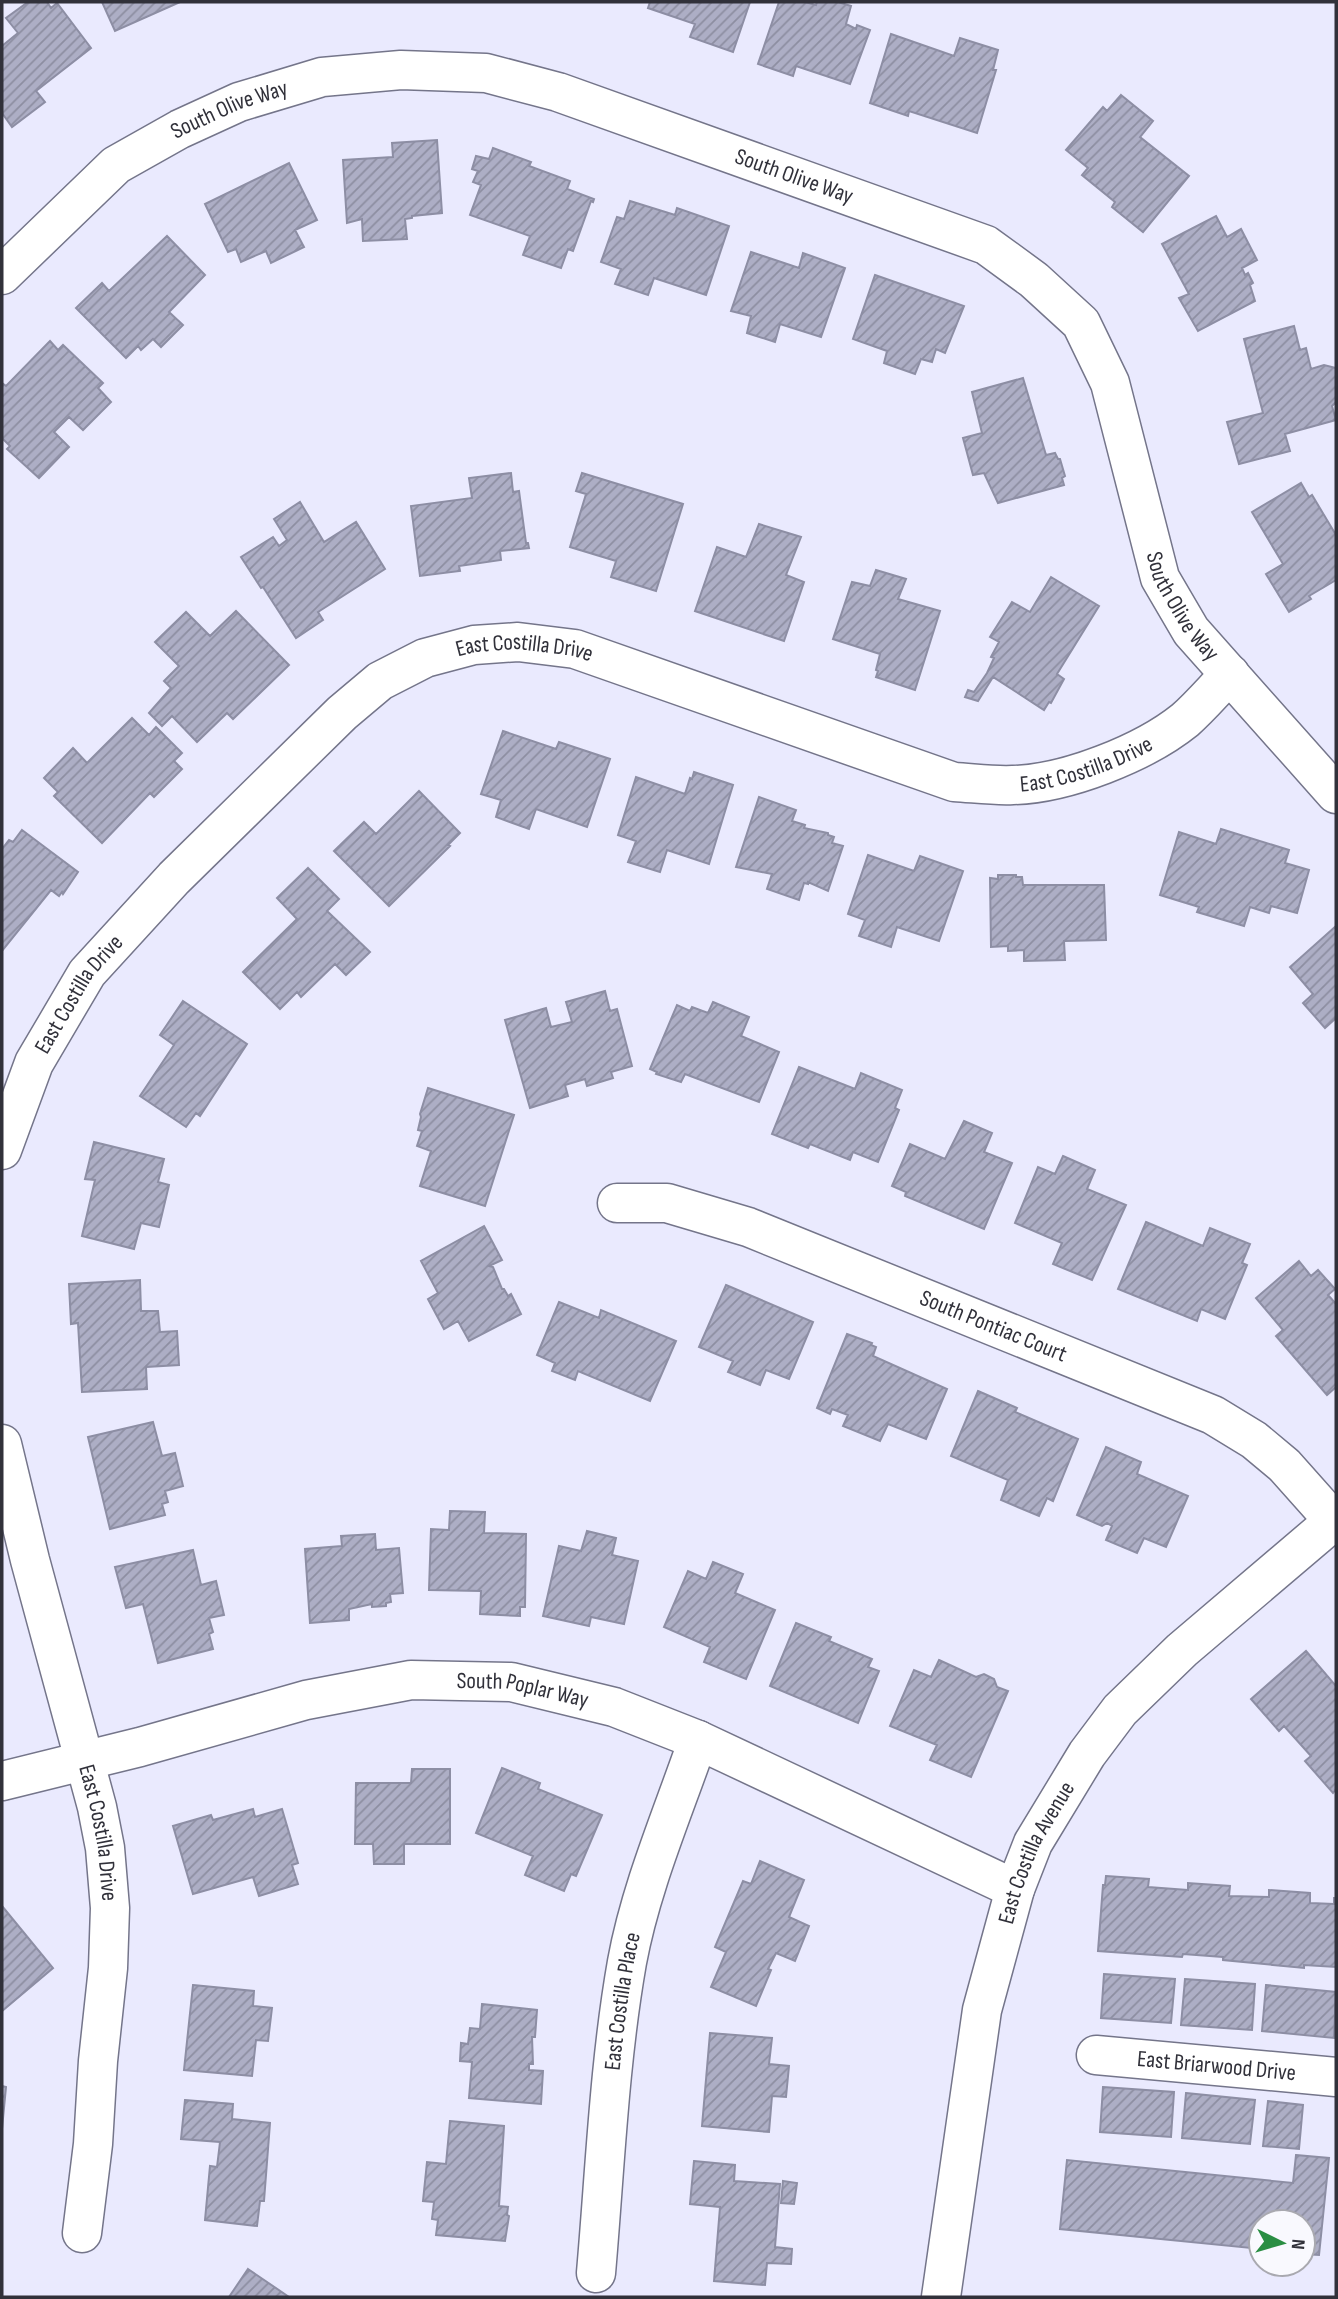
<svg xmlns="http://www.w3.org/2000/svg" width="1338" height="2299" viewBox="0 0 1338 2299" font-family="'Sofia Sans Condensed',sans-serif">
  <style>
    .building { fill: url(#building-hatch); stroke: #8d8ea4; stroke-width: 2 }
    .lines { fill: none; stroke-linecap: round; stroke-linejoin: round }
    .street-casing { stroke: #74758a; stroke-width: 41 }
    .street { stroke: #fff; stroke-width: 38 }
    .labels { text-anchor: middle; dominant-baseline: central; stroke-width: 5; stroke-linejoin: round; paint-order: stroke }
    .street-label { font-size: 23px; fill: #31313a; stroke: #f9f9fe }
  </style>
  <defs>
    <pattern id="building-hatch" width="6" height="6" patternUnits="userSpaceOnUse" patternTransform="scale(1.75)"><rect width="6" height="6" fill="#adaec5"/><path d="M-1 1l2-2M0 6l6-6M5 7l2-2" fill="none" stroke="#8d8ea1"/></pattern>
  </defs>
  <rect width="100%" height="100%" fill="#eaeafe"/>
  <path class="building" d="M28,2H47L51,8L57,3L91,48L36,91L45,102L12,127L2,113V46L18,33L6,18Z
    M102,2H180L115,31Z
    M650,2H750L733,52L690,37L695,24L648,8Z
    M779,2H805L816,5L817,2H838L851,6L846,24L856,29L857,25L870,30L850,84L796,66L793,76L758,64Z
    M891,34L954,56L960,38L998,50L993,70H996L977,133L909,111L908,116L870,103Z
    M1121,95L1153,121L1140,137L1189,176L1143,232L1112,207L1115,202L1082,175L1088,168L1066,150L1103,107L1107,111Z
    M437,140L442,213L412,216V218L405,219L407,239L363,241L362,219L347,223L343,160L393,157L392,143Z
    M493,148L531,162L529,166L570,181L567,189L594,199L593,202L591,201L573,251L568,249L561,268L523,255L530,236L470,215L481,185L473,182L478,171L472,169L476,156L489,159Z
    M289,163L317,220L295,230L304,247L271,263L266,251L241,262L236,249L228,252L205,204Z
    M630,201L675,215L677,208L729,226L706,295L654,278L648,295L615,284L621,269L601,262L617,217L624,219Z
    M1216,216L1227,237L1241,229L1257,260L1242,268L1245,275L1248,273L1253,283L1250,285L1255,301L1198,331L1179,298L1189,294L1162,244Z
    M167,236L205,275L169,312L183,325L161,347L153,339L141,350L138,346L126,358L76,308L102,283L109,291Z
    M751,252L799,268L803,253L845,268L821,337L780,324L775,342L747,333L751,316L731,311Z
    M875,275L964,306L945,353L936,349L932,362L921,359L915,374L884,363L887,351L853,339Z
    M1294,326L1300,350L1306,348L1311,369L1324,365L1336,368V402L1332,406L1336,420L1285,434L1290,451L1239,464L1227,422L1263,413L1244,339Z
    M50,341L58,350L63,345L103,383L98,388L111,402L83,430L69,417L54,432L69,447L39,478L7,449L10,446L2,438V383L6,386Z
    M1023,378L1046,455L1055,453L1058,459H1060L1065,476L1062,478L1064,485L998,503L984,473L973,475L963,438L982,433L972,392Z
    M511,473L513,492L519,491L526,543H528L529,548L500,551L501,560L459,566L460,571L420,576L411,506L472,498L469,478Z
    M582,473L683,504L656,591L611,577L616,561L570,547L586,494L576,491Z
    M1301,483L1309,497L1312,495L1336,535V580L1309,596L1311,599L1289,612L1266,574L1283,564L1252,512Z
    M300,502L324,542L356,522L385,569L318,612L323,620L296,638L263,587L261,588L241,557L273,537L279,546L287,540L274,519Z
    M759,524L801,537L786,575L804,582L784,641L695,611L717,547L746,557Z
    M876,570L906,579L898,599L940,611L915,690L876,677L878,671L876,670L880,654L833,639L852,582L870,586Z
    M1051,577L1099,606L1057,674L1064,679L1051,703L1049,702L1044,710L993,677L978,701L965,697L968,690L974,692L987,673L994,658L991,657L999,642L990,637L1012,602L1030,612Z
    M236,611L289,665L233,719L227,713L197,742L172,716L162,726L149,713L171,688L164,681L179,666L155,642L186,612L210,636Z
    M132,718L149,735L156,727L182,753L174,761L182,769L154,797L150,793L102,843L54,796L58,792L44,778L73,748L87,763Z
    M503,731L556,749L559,742L610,759L587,827L536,809L529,829L496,817L501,800L481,794Z
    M694,772L733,785L709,864L667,850L660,872L628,862L636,841L618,835L636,777L685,794L690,778L692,779Z
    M419,791L460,833L448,845L450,846L389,906L334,851L364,822L376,834Z
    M759,797L796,810L792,821L805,825L804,828L828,833V835L834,837L832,843L843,846L828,891L808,882V884L804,883L799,900L767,889L772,874L736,867Z
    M1221,829L1289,850L1285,863L1309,870L1297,913L1271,906L1269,913L1250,907L1244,926L1197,912L1199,907L1160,895L1179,832L1216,844Z
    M22,830L78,872L63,894L62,892L59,896L51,890L2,951V849L9,840L13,842Z
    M868,855L914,871L920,856L963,871L939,941L897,927L891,947L859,936L865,920L848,914Z
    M308,868L339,899L327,911L370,952L346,975L335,964L301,997L297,992L280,1009L243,972L297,919L277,898Z
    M998,875H1016V877H1022L1023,885H1104L1106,940L1064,941L1065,960L1024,961V950L1008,951V946L991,947L990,878L998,879Z
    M1336,926V1018L1325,1028L1303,1003L1313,994L1290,967Z
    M605,991L610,1011L617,1009L632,1066L611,1072L613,1078L587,1086L585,1079L565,1085L568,1096L530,1108L505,1020L546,1008L551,1027L572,1022L566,1002Z
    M183,1001L247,1044L200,1116L196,1113L186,1127L140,1096L174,1045L160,1035Z
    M713,1002L749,1017L741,1036L779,1052L759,1102L685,1074L681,1082L656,1074L657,1072L650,1069L677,1005L690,1011L692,1007L708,1013Z
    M799,1067L855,1089L861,1073L902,1090L895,1108L899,1110L878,1162L853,1152L850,1160L810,1144L808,1148L772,1134Z
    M428,1088L514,1115L485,1206L420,1186L431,1151L417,1146L422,1131L418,1130L421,1117L420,1114Z
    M964,1121L992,1133L984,1152L1012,1163L984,1229L905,1196L906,1192L892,1186L910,1144L945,1159Z
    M94,1142L164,1159L158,1182L169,1185L159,1227L141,1223L134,1249L82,1236L95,1180L85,1179Z
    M1063,1156L1095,1170L1087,1189L1126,1205L1092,1280L1053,1264L1062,1243L1015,1223L1038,1167L1055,1174Z
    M1146,1222L1203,1246L1210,1228L1250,1244L1242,1263L1247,1265L1225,1319L1201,1309L1197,1321L1118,1289Z
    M484,1226L502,1260L489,1266L493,1267L502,1289H504L508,1296L511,1294L521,1314L469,1341L458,1321L444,1329L428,1299L438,1293L421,1261Z
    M1299,1261L1311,1276L1318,1270L1335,1289L1328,1295L1336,1304V1387L1327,1395L1276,1336L1283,1330L1256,1298Z
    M140,1280L141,1311H158L160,1332L177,1331L179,1365L146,1367L147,1389L82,1392L78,1323L71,1324L69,1284Z
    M726,1285L813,1322L789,1379L766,1370L760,1385L728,1372L733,1361L699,1347Z
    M559,1302L599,1318L601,1310L676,1341L650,1401L578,1371L575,1380L552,1371L555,1363L537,1355Z
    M847,1334L872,1343L871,1345L876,1347L873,1356L947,1389L926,1439L888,1424L880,1441L843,1426L848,1415L832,1409L830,1414L817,1408Z
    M978,1391L1017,1408L1015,1412L1078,1439L1053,1501L1047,1498L1039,1516L1001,1500L1008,1480L951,1456Z
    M153,1422L162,1456L175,1453L183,1486L165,1491L168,1502L162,1504L165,1515L110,1529L88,1437Z
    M1106,1447L1141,1462L1137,1474L1188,1496L1166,1547L1144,1538L1137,1553L1106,1540L1112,1526L1107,1523L1102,1526L1077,1515Z
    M450,1511L485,1512L484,1533L526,1534L525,1607H520V1616L480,1614L481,1591L429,1590L431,1529L449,1530Z
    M587,1531L616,1538L612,1555L638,1561L624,1624L591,1617L589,1626L543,1616L559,1546L581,1551Z
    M375,1534L376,1550L399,1548L403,1593L390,1594L391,1602L386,1603V1606L372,1607V1604L349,1609V1620L310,1623L305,1549L342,1546L341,1536Z
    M193,1550L201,1585L216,1581L224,1615L209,1618L213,1632L209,1634L213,1649L158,1663L143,1604L126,1608L115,1567Z
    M713,1562L743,1574L735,1593L775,1610L746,1679L704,1662L710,1647L664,1627L688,1571L706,1579Z
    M796,1623L831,1637L829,1641L872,1659L868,1667L879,1671L858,1723L770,1686Z
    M1306,1651L1336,1686V1789L1333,1793L1305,1761L1311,1756L1284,1726L1279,1731L1251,1699Z
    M939,1660L976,1677L984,1674L994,1679L997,1687L1008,1691L971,1777L930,1760L937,1745L890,1726L914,1670L931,1677Z
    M502,1768L540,1783L538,1789L602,1815L576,1876L571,1874L564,1891L525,1875L533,1856L476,1833Z
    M412,1769H450V1844H404V1864H374L373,1844H355L356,1783H411Z
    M253,1809L255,1817L282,1809L298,1863L292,1865L298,1884L259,1896L253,1877L193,1894L173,1826L211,1815L213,1820Z
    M760,1861L804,1880L789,1917L809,1926L795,1961L776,1953L768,1969L771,1970L756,2006L711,1987L726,1952L715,1947L743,1881L751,1884Z
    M1106,1876L1149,1879L1148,1887L1188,1890V1883L1230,1886L1229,1896L1269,1897V1890L1310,1893V1903L1334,1904V1898H1336V1967L1304,1965V1968L1223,1960V1957L1183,1954L1182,1957L1098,1951L1103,1885H1105Z
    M2,1906L53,1968L2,2011Z
    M1104,1974L1175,1979L1171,2023L1101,2018Z
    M1185,1979L1255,1984L1252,2030L1181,2025Z
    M193,1985L254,1991L253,2006L272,2008L268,2041L256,2040L252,2076L184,2070Z
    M1266,1985L1336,1992L1334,2038L1262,2031Z
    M482,2004L537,2010L535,2037H532L533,2064H529V2070L543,2071L541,2104L469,2098L472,2062L460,2061L461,2043L468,2044L470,2028L480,2029Z
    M710,2033L772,2038L769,2064L789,2066L786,2097L772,2096L769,2132L702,2126Z
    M2,2086L6,2087L2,2129Z
    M1103,2087L1174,2092L1171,2137L1100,2132Z
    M1186,2093L1255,2100L1250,2144L1182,2138Z
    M185,2100L233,2104L232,2119L270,2123L264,2201H260L257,2226L205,2220L210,2166L217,2167L220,2142L181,2139Z
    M1268,2101L1303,2105L1299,2149L1263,2146Z
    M450,2121L504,2126L499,2206L508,2207L507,2215L509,2216L505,2241L436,2235L438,2220L432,2219L434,2202L423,2201L427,2162L446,2164Z
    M1296,2155L1329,2158L1319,2255L1303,2254V2222H1261V2249L1060,2229L1067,2160L1293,2183Z
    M694,2161L735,2165L734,2181L780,2184L775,2247L792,2249L791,2264L767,2263L765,2285L714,2281L720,2207L690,2204Z
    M783,2181L797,2183L794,2204L781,2203Z
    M248,2269L289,2297H229Z"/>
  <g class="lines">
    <g class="street-casing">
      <g id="street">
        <path id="s1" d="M2,275L116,165L180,129L239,102L322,77L401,70L486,73L558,92L986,245L1034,280L1081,323L1110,383L1160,578L1191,631L1336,794"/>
        <path id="s2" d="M2,1150L34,1063L87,973L174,878L342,713L380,681L425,658L474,645L518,642L575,649L954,782C973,783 993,786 1013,785C1066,784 1144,753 1185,720C1201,706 1215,689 1230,674"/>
        <path id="s3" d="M617,1203H667L748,1227L1213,1415L1254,1440L1284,1465L1334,1521"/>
        <path id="s4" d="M2,1444L30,1560L97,1807L105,1848L110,1908L108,1968L98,2061L93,2144L82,2233"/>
        <path id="s5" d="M2,1781L140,1747L306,1700L411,1680L511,1682L614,1707L698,1740L1015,1889"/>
        <path id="s6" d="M1096,2055L1336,2077"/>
        <path id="s7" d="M596,2273C605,2170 609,2064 627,1962C641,1886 673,1813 698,1740"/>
        <path id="s8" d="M941,2297L982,2010L1015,1889L1033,1843L1087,1754L1120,1710L1182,1650L1336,1519"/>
      </g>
    </g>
    <use href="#street" class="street"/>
  </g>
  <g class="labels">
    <g class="street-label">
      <text stroke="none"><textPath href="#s1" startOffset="285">South Olive Way</textPath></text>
      <text stroke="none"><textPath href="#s1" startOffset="873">South Olive Way</textPath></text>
      <text stroke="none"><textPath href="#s1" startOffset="1503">South Olive Way</textPath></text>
      <text stroke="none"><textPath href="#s2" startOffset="763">East Costilla Drive</textPath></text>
      <text stroke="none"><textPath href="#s2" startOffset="1351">East Costilla Drive</textPath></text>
      <text stroke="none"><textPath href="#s2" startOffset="175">East Costilla Drive</textPath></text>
      <text stroke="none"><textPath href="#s3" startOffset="399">South Pontiac Court</textPath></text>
      <text stroke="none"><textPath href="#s5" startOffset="534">South Poplar Way</textPath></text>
      <text stroke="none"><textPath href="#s4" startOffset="401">East Costilla Drive</textPath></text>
      <text stroke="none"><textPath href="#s8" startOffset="457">East Costilla Avenue</textPath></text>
      <text stroke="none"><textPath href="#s7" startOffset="273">East Costilla Place</textPath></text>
      <text stroke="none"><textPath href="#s6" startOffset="121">East Briarwood Drive</textPath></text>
    </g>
  </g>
  <rect width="1338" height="2299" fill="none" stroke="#31313a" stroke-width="7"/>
  <g transform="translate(1282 2243) rotate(95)"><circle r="33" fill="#f9f9fe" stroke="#a9a9b0" stroke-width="2"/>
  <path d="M0-5L12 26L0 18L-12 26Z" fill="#2a8e43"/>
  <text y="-10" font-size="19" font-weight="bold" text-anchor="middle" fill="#31313a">N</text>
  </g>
</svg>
